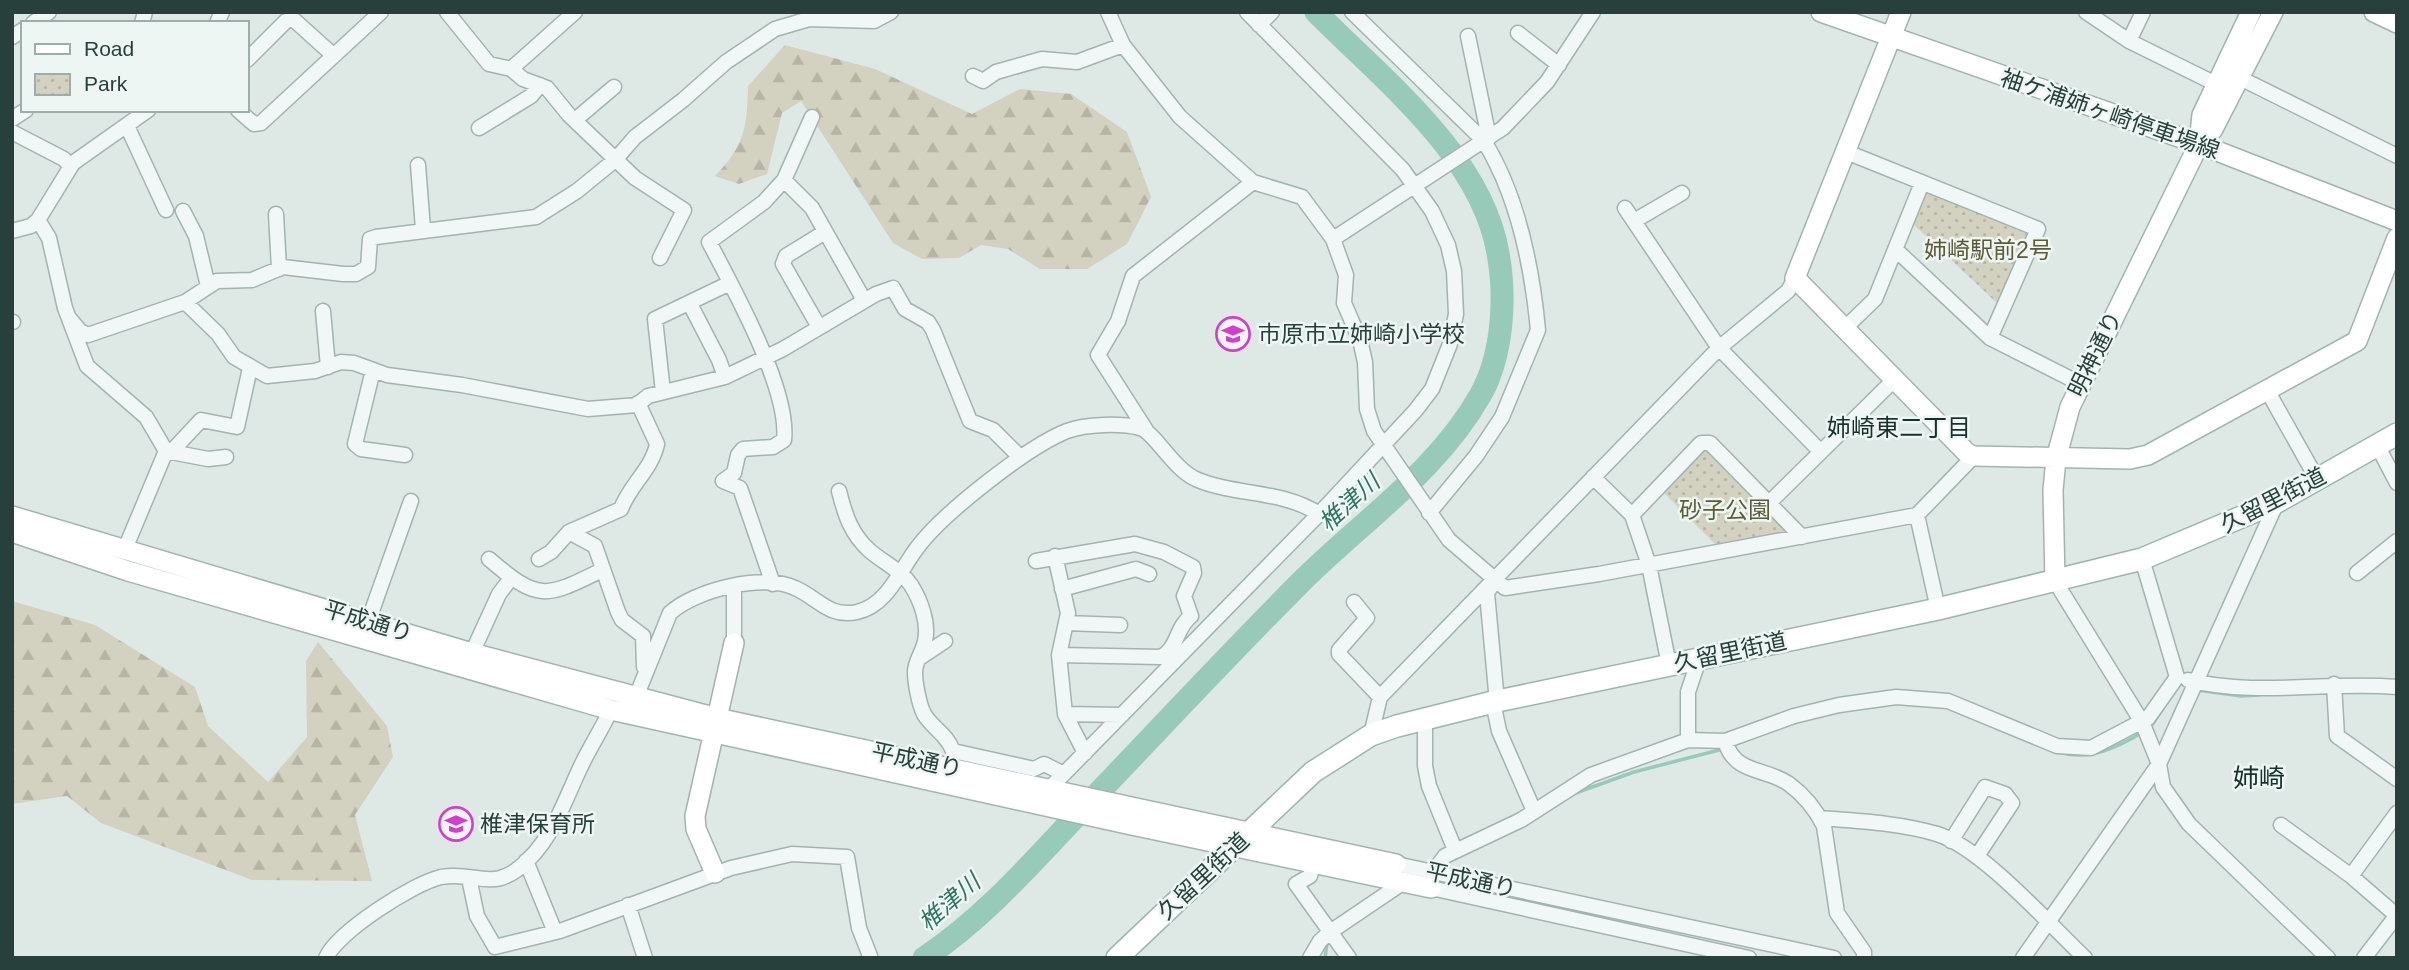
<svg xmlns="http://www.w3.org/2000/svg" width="2409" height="970" viewBox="0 0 2409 970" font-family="Arial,'Noto Sans JP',sans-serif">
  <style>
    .forest { fill: url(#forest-firs) }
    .park { fill: url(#park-dots) }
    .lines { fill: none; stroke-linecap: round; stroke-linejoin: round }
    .stream { stroke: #98caba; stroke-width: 3.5 }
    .river { stroke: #98caba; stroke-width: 23 }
    .street-casing { stroke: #a3b3af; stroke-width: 17 }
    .secondary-casing { stroke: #a3b3af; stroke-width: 22 }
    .primary-casing { stroke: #9db5af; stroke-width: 24 }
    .street { stroke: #f1f7f6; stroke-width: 14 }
    .secondary { stroke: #fff; stroke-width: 19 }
    .primary { stroke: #fff; stroke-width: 21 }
    .labels { text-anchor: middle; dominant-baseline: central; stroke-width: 5; stroke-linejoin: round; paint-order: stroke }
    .street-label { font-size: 23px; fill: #27403b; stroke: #eef6f4 }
    .park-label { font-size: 23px; fill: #5c5c34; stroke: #eef6f4 }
    .poi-label { font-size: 23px; fill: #27403b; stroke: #eef6f4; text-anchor: start }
    .neighbourhood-label { font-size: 24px; fill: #19312d; stroke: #eef6f4 }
    .water-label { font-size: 24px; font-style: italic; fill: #2f7662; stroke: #eef6f4 }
    .quarter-label { font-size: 26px; fill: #19312d; stroke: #eef6f4 }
  </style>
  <defs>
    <pattern id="forest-firs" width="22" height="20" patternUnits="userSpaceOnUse" patternTransform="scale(1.75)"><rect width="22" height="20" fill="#d3d1bf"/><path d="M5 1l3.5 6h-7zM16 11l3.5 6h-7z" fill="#b5b4a5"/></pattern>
    <pattern id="park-dots" width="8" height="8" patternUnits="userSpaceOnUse" patternTransform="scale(1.75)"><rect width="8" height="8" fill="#d3d1bf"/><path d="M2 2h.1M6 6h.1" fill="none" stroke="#b5b4a5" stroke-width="1.8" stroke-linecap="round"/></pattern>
  </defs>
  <rect width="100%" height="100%" fill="#dee9e6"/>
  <path class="forest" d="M785,45L875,69L972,114L1020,89L1071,94L1127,132L1151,197L1127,244L1087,269H1040L1008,249L981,245L959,258L922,259L893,243L801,101L782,113L767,174L739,184L715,176C745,145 747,128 748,86Z
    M12,601L95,625L195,687L208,726L268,782L307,737L306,661L318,642L387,726L393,757L355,815L372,881L252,880L101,823L67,796L12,804Z"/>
  <path class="park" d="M1928,191L2029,231L2031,236L1999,305L1912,223L1923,193Z
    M1703,449H1709L1787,529L1785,534L1717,546L1662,491Z"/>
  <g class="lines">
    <path class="stream" d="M2197,690L2241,696L2259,695
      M2150,728L2163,708
      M2062,753C2092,760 2118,747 2143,732
      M1573,794L1634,772L1723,749
      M1325,958L1327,943"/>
    <path class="river" d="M924,958C983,919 1031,864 1079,813C1153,736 1225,658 1300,583C1362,521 1438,471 1481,394C1503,354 1506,297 1498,253C1481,155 1383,80 1316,12"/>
    <g class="street-casing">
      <path id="street" d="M447,12L489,64L511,69L575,12
        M1108,12L1123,45L1180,117L1253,182L1302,197L1333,239L1346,275L1344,303L1360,340L1365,362L1367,409L1374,431L1449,540L1505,588L1599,574L1917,515L1974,456
        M1352,12L1484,141C1518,196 1532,266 1538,330L1502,417L1476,456L1429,513
        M2086,12L2129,41L2216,84
        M33,23L49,12
        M142,23L145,12
        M217,23L222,12
        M1259,25L1272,12
        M1518,33L1559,65
        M1468,36L1489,138
        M12,37L23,30
        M2129,41L2143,12
        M247,60L286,21L293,19L333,55
        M511,69L523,79L547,88L569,115L635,178L684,210L660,258
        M973,76L983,81L996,72L1042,59L1077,62L1123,45
        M2240,78L2397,156
        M238,110L254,124L261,123L381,12
        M12,119L26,110
        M575,120L614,87
        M127,126L166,210
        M479,128L531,96L540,85
        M12,132L64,159L70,166
        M1844,151L2038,229L1990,338
        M418,165L423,229
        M784,180L812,208L864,300
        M1625,208L1719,348L1820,451
        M183,211L196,236L208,286
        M276,214L279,269
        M38,220L49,238L65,308L87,366L146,417L166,451L125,549
        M1634,221L1682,193
        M12,231L31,226L38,220L73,163L148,110
        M1333,239L1503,128L1547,82L1593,12
        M1895,249L1990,338L2079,383
        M185,302L218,334L234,357L267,376L315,371L341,362L354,363L387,375L462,385L588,409L637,405L648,396L725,377L783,349L876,294L893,288L905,309L928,322L933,330L970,421L993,430L1020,457
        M690,304L719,360L725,377
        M323,311L328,367
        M70,319L80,331L88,335L185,302L217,281L252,280L283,267L343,274H356L368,267L370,239L376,237L536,217L577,191L615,160L635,137L683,100L726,62L775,29L809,19L874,21L891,12
        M12,322H13
        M819,327L783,264L786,256L825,232
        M1845,328L1875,299L1922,183
        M373,370L355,444L361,449L405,455
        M2267,390L2317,479
        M663,392L655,319L730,283
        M1146,430L1098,355L1118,321L1133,276L1253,182
        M2377,445L2397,483
        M166,451L208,459L226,457
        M172,451L201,420L237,427L250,368
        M1593,477L1632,515L1649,565L1669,665
        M839,491C845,515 851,534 870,551C884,563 901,570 911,585C921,601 929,623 925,641C923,652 915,661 915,672C915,683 919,704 924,714C932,728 947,734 953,751L1034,769L1044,764L1064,774
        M1769,503L1895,379
        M1632,515L1701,443H1710L1802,537
        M1917,515L1938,609
        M569,532L595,546L618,612L622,620L643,636L644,667
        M1055,556L1068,613L1059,655L1065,714L1085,753
        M489,559C539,602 545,598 602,570
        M539,559L551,552L569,532L621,509C629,486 652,469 657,444L638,403
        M2142,559L2177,677
        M1036,561L1135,544L1164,552L1193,567L1194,573L1184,596L1191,616C1176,627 1178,648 1161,657L1059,655
        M2357,573L2397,541
        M2055,581L2142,722L2159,764L2163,787L2189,824L2328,958
        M773,584L740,488L723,481L734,473L738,455L743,449L773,447L784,440C790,390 733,288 709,242L764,202L784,180L812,117
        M1492,585L1487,593L1497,702
        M734,587V643
        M1062,589L1136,569L1149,574
        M1354,602L1367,618L1339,650V654L1380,697
        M368,622L411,501
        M1066,623L1120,625
        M472,653L499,594L511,578
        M918,659L945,641
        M2188,680C2257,697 2327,681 2397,687
        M2334,684L2337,736L2397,779
        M636,697L670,613C695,590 763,573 795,588C818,598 829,618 857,612C887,606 900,570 917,548C942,514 1027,447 1067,431C1086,424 1121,423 1140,428C1155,432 1173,470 1198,480C1237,496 1283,490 1319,514
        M1493,702L1499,731L1534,811
        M1065,714L1122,715
        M1425,718V766L1429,786L1455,850
        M1371,735L1380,697L1719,348L1788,291L1795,278
        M1688,740V692L1699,659
        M1725,741C1735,775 1765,767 1789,784C1804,795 1816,810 1824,826L1837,913L1864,952V958
        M1050,788L1319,514L1415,411L1432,389L1450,344L1456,314L1454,271L1448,245L1432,211L1403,170L1247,12
        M1820,818C1858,821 1900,823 1937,834C1982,848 2048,923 2085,958
        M2281,825L2351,876L2396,915
        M1951,841L1985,787L2005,794L2012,803L1977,856
        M526,861L555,932
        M1313,864L1310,876L1296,884L1349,958
        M1396,864L1834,958
        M1433,872L1445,856L1521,820L1591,775L1688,740L1725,741L1794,716L1839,705L1896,697L1948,701L2057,746L2091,748L2148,718L2177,677
        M2351,876L2397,813
        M469,878L477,916L495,947L560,931L731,868L792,854L847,857L859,928L870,956
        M1431,888L1749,958
        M628,905L645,958
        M326,958C337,932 414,883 441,877C478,870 493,896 529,859C556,832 567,794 583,762C592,744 602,728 611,710
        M1310,958L1320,941L1330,932L1404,882
        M2023,958L2159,764L2277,502
        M2364,958L2397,915"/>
    </g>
    <g class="secondary-casing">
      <path id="secondary" d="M1821,12L2199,144L2397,221
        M1901,12L1795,278L1967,453L1974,456L2130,459L2148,455L2357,341L2397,238
        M2251,12L2202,115L2199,144L2213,129L2273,12
        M2374,12L2397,23
        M12,516L472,653L717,718L1396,864
        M12,532L128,571L611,710L1127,824L1431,888
        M2055,581L2053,490L2056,459L2070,407L2199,144
        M715,873L696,829L695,816L734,643"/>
    </g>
    <g class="primary-casing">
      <path id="primary" d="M1117,958L1313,772L1371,735L1397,726L1493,702L1938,609L2142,559L2277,502L2397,434"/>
    </g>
    <use href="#street" class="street"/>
    <use href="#secondary" class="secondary"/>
    <use href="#primary" class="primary"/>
  </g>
  <defs>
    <g id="school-ring" transform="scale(1.75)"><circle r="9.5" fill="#eef6f4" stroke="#d33dd0" stroke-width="1.5"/><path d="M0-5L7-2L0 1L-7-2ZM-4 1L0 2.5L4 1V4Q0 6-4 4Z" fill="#d33dd0"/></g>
  </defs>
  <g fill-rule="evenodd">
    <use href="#school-ring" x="1233" y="334"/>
    <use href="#school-ring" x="456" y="824"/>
  </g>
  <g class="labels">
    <g class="street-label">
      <text transform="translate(2110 114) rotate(19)">袖ケ浦姉ヶ崎停車場線</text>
      <text transform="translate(2095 354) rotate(-64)">明神通り</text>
      <text transform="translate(2273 500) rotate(-27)">久留里街道</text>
      <text transform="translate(368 621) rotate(17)">平成通り</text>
      <text transform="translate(1730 652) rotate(-12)">久留里街道</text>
      <text transform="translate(917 760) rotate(12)">平成通り</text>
      <text transform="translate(1203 876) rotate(-43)">久留里街道</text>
      <text transform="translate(1471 880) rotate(12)">平成通り</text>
    </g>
    <g class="park-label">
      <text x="1988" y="250">姉崎駅前2号</text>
      <text x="1725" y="510">砂子公園</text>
    </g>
    <g class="poi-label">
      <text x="1258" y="334">市原市立姉崎小学校</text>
      <text x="480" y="824">椎津保育所</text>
    </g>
    <g class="neighbourhood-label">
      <text x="1899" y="427">姉崎東二丁目</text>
    </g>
    <g class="water-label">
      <text transform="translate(1349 502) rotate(-42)">椎津川</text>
      <text transform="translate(949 902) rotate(-41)">椎津川</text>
    </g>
    <g class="quarter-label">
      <text x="2259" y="778">姉崎</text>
    </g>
  </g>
  <rect width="2409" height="970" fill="none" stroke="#27403b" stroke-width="28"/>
  <rect x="21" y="21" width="228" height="91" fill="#eef6f4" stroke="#9eadaa" stroke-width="2"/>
  <rect x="35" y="44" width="35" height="10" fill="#ffffff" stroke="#9eadaa" stroke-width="2"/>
  <text x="84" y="56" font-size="21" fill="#27403b">Road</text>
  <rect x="35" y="74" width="35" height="21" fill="url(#park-dots)" stroke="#9eadaa" stroke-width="2"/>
  <text x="84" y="91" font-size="21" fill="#27403b">Park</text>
</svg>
